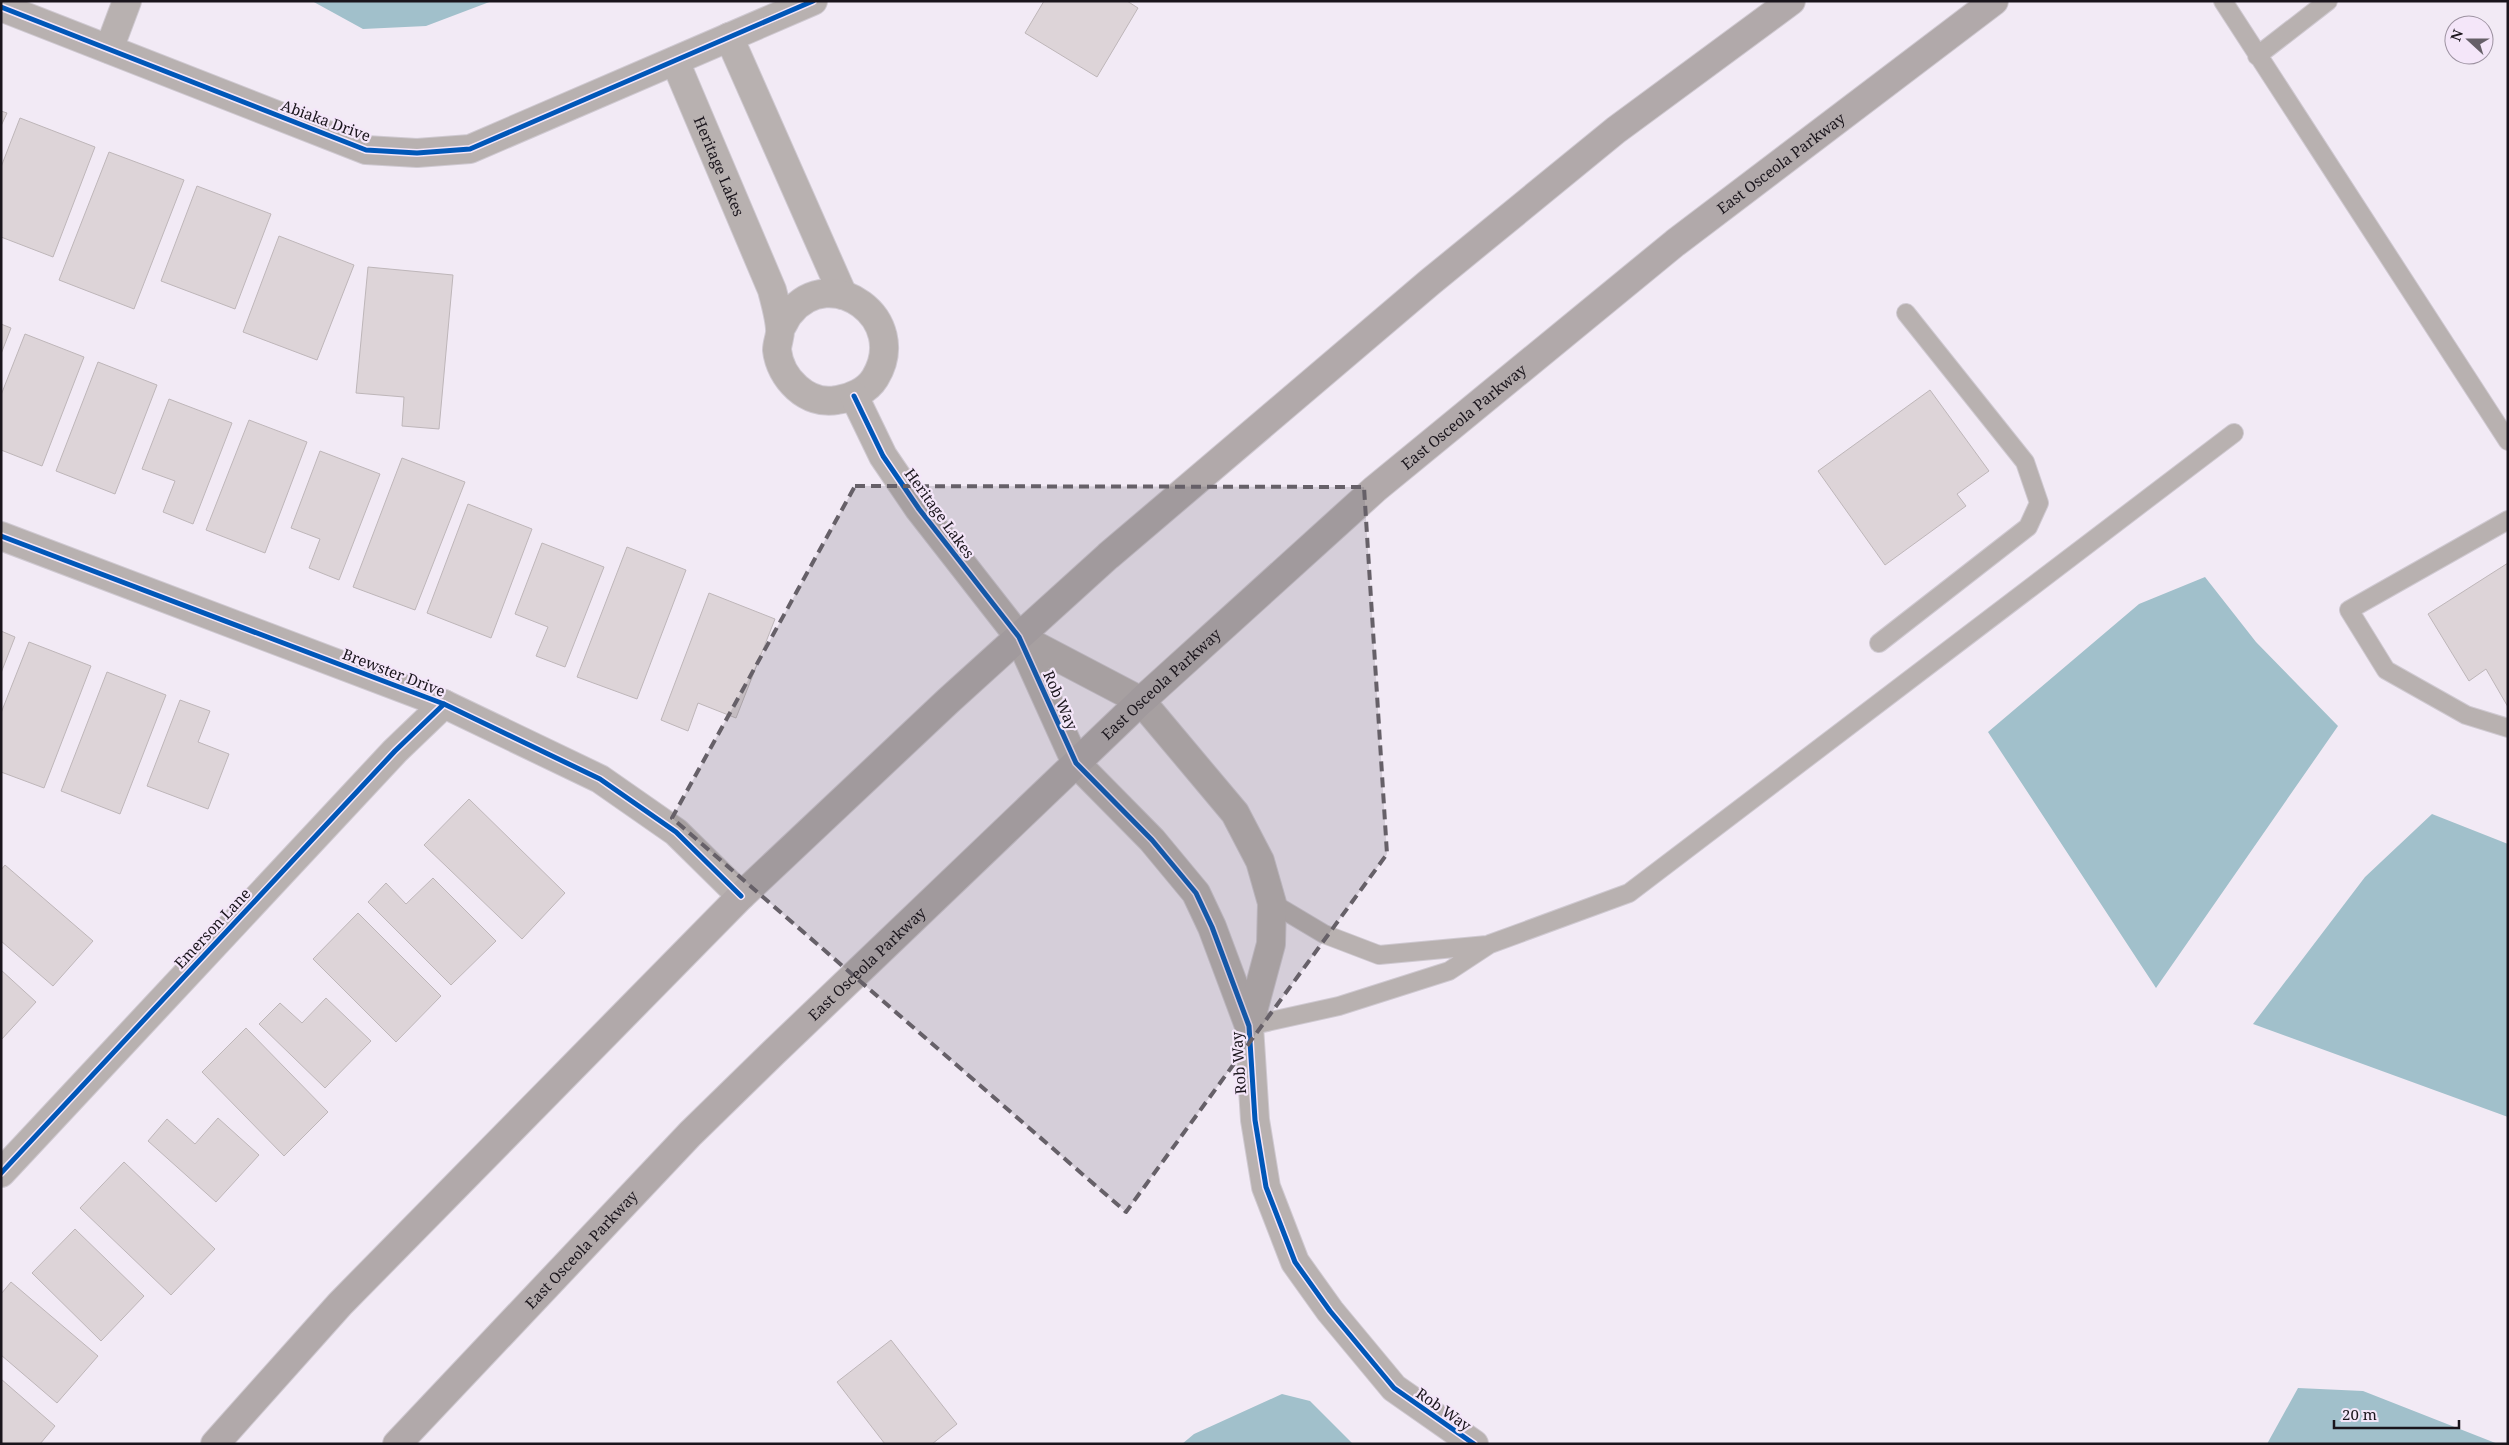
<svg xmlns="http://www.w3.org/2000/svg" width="2509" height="1445" viewBox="0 0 2509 1445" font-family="'Noto Serif',serif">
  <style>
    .water { fill: #a1c0cb }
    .building { fill: #ddd4d8; stroke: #beb6b9 }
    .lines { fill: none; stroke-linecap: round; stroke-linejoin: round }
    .service-casing { stroke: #cfc9d1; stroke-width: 20 }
    .minor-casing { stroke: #cfc9d1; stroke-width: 30 }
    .primary-casing { stroke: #cfc9d1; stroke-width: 30 }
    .service { stroke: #b8b1b0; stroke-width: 18 }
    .minor { stroke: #b8b1b0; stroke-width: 28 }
    .primary { stroke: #b1a9aa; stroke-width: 28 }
    .cycleway-casing { stroke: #f4e6f9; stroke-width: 8 }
    .cycleway { stroke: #0057b8; stroke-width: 5 }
    .marked { fill: #666068; fill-opacity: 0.2; stroke: #666068; stroke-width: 4; stroke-dasharray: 10 6; stroke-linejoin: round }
    .labels { text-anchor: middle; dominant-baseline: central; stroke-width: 4.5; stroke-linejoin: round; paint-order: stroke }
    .street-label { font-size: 15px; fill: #1a151c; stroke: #f4e6f9 }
  </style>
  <rect width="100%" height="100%" fill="#f2eaf5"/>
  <path class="water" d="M312,1H492L426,26L363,29Z
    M2205,577L2256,642L2338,726L2156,988L1988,732L2139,604Z
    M2432,814L2508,844V1117L2253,1024L2365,877Z
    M2298,1388L2363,1391L2498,1444H2267Z
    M1282,1394L1310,1401L1353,1444H1182L1194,1434Z"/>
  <path class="building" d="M1044,1H1127L1138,8L1097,77L1025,33Z
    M1,111L7,113L1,126Z
    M20,118L95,147L53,257L1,237V167Z
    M109,152L184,180L134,309L59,280Z
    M197,186L271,214L235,309L161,281Z
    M279,236L354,265L317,360L243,332Z
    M368,267L453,275L439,429L402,426L404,397L356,393Z
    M1,324L11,328L1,354Z
    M25,334L84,357L42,466L1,450V395Z
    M98,362L157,385L115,494L56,471Z
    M1930,390L1989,471L1957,494L1966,506L1885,565L1818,471Z
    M169,399L232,423L193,524L163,512L175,481L142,469Z
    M249,420L307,442L265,553L206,530Z
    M320,451L380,474L339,580L309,568L320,539L291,528Z
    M402,458L465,482L415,610L353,587Z
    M468,504L532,529L491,638L427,613Z
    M542,543L604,567L565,667L536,656L548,627L515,614Z
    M627,547L686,570L637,699L577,677Z
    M2508,563V707L2486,669L2469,681L2428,614Z
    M709,593L775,619L736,718L698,703L688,731L661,720Z
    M1,631L15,637L1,673Z
    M29,642L91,666L44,788L1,772V713Z
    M107,672L166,695L120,814L61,791Z
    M180,700L210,711L198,742L229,754L208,809L147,786Z
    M469,799L565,893L522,939L424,845Z
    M5,865L93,941L53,986L1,941V870Z
    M433,878L496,941L451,985L368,902L386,883L406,904Z
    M358,913L441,996L396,1042L313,959Z
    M1,970L36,1002L1,1040Z
    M326,998L371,1041L325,1088L259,1024L280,1003L302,1023Z
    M246,1028L328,1112L284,1156L202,1072Z
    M218,1118L259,1155L216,1202L148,1141L167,1119L195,1144Z
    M124,1162L215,1249L171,1295L80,1208Z
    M75,1229L144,1296L101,1341L32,1273Z
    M11,1282L98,1356L57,1403L1,1355V1294Z
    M891,1340L957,1424L932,1444H885L837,1382Z
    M1,1379L55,1426L40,1444H1Z"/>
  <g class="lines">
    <g class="service-casing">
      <path id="service" d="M2223,1L2508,441
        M2257,56L2328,1
        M2508,520L2349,610L2386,670L2466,715L2508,728
        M1879,643L2028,527L2039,503L2025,462L1906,313
        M1272,903L1324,934L1379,955L1487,945
        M1249,1026L1339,1006L1449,971L1490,944L1629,893L2234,433"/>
    </g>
    <g class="minor-casing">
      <g id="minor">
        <path d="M1,7L366,150L417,153L470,149L813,1"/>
        <path d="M729,37L843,295"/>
        <path d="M109,49L127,1"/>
        <path id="s1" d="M675,61L772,290C775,302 779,315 780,328C781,335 777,343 777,350C780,378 807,406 837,400C851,398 867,391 875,378C911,319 831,262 790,313C786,317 784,324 780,329"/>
        <path d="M854,396L883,456L919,509L1019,637L1076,763L1152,840L1196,893L1212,927L1249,1026L1255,1120L1266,1187L1295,1262L1330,1311L1394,1388L1474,1444"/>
        <path d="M1,536L444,704L600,779L676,832L741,896"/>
        <path d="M1019,637L1141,701L1235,813L1260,861L1272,903L1271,944L1249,1026"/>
        <path d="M1,1173L395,751L444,704"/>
      </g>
    </g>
    <g class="primary-casing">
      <g id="primary">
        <path d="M215,1444L340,1304L741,896L948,701L1108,556L1430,282L1616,130L1791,1"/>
        <path id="s2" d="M397,1444L690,1134L773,1053L1141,701L1375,489L1675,243L1994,1"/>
      </g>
    </g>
    <use href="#service" class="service"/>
    <use href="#minor" class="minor"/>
    <use href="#primary" class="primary"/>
    <g class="cycleway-casing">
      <path id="cycleway" d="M1,7L366,150L417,153L470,149L813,1
        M854,396L883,456L919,509L1019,637L1076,763L1152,840L1196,893L1212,927L1249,1026L1255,1120L1266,1187L1295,1262L1330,1311L1394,1388L1474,1444
        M1,536L444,704L600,779L676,832L741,896
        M1,1173L395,751L444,704"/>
    </g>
    <use href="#cycleway" class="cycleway"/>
  </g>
  <path class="marked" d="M855,486L1364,487L1387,854L1126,1212L672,818Z"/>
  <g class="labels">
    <g class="street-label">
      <text transform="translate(326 120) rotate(20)">Abiaka Drive</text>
      <text stroke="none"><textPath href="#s2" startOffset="1888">East Osceola Parkway</textPath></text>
      <text stroke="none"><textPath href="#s1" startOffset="114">Heritage Lakes</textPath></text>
      <text stroke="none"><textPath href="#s2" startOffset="1482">East Osceola Parkway</textPath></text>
      <text transform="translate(940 513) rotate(54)">Heritage Lakes</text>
      <text transform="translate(394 672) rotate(21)">Brewster Drive</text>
      <text stroke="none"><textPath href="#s2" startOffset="1078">East Osceola Parkway</textPath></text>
      <text transform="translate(1061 700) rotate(66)">Rob Way</text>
      <text transform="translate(212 928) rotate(-47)">Emerson Lane</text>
      <text stroke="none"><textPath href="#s2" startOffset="672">East Osceola Parkway</textPath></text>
      <text transform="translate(1238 1063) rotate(-94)">Rob Way</text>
      <text stroke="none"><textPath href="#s2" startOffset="268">East Osceola Parkway</textPath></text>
      <text transform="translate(1444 1409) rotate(35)">Rob Way</text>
    </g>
  </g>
  <rect width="2509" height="1445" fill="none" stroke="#1a151c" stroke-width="5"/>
  <g transform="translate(2469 40) rotate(291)"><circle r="24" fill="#f4e6f9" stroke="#9d92a1"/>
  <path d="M0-4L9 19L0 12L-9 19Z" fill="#666068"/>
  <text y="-8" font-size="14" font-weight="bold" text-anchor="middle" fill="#1a151c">N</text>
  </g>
  <path d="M2334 1420v8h125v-8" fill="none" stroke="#1a151c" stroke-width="2.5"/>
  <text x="2342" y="1420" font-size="15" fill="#1a151c" stroke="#f4e6f9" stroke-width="4" paint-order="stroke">20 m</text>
</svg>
